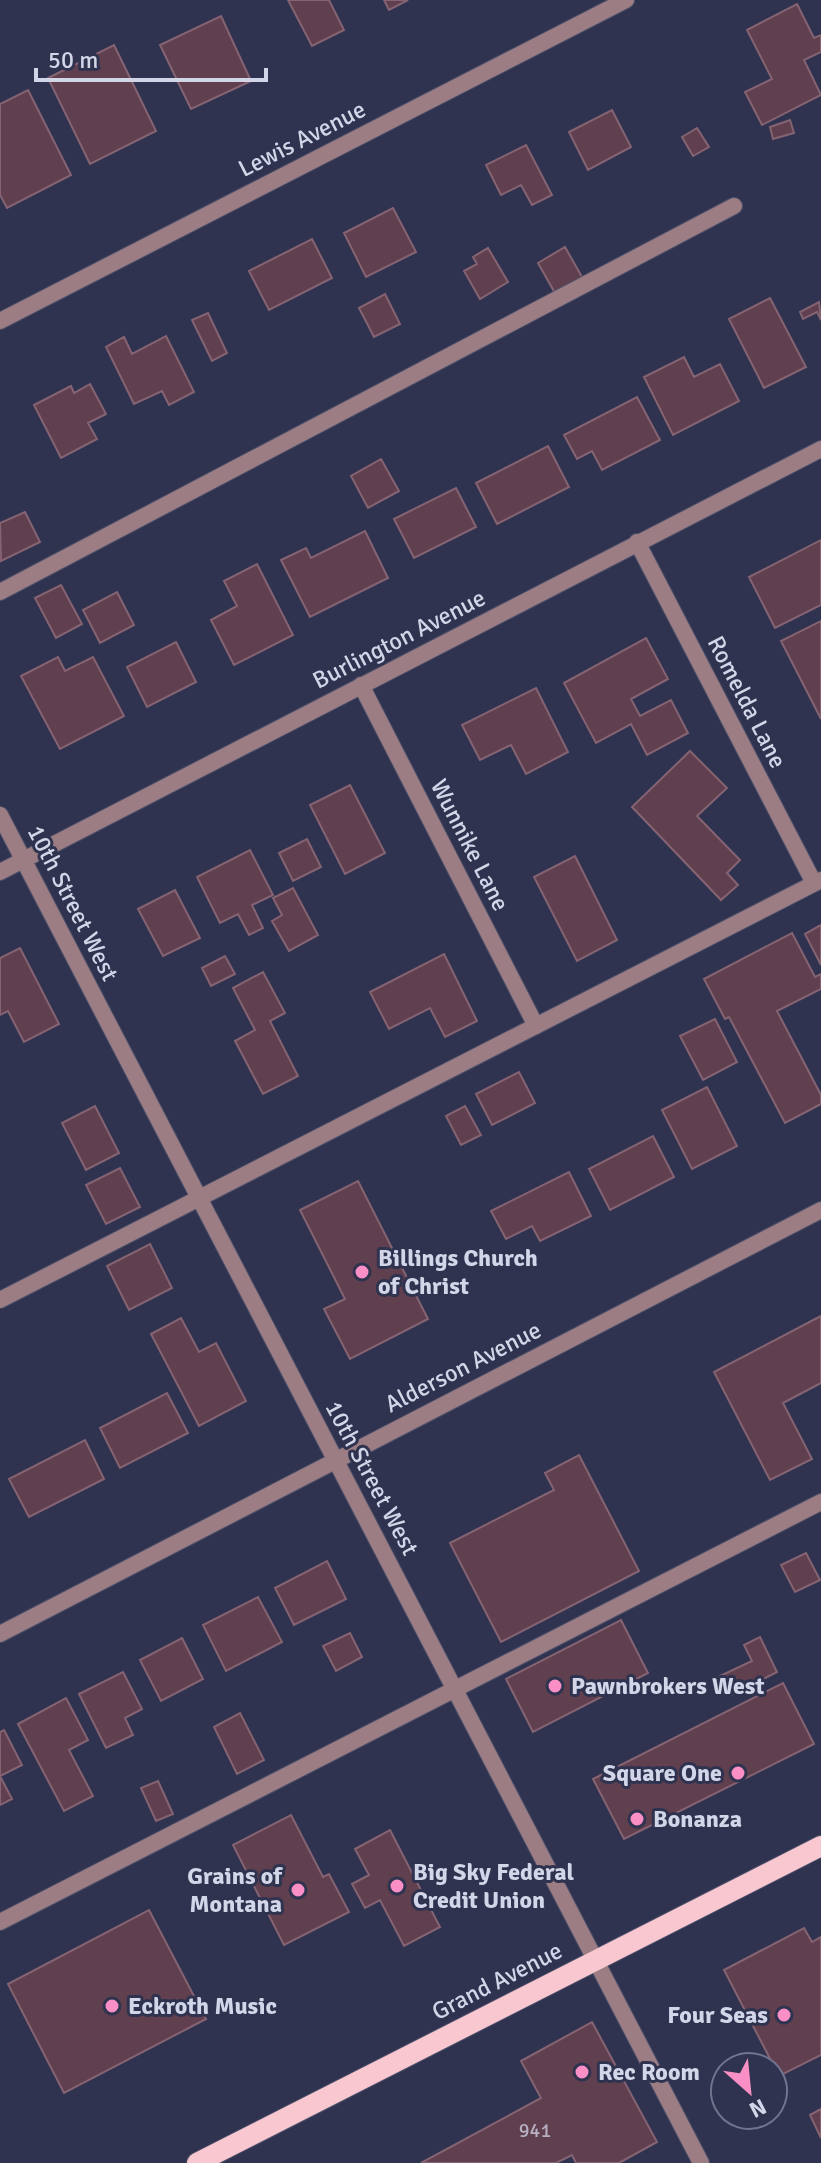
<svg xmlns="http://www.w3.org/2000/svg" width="821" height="2163" viewBox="0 0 821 2163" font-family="Signika,sans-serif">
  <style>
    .building { fill: #60404f; stroke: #856372; stroke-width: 2 }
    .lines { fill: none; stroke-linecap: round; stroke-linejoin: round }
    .service-casing { stroke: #4d506b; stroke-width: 18 }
    .minor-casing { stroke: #4d506b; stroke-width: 18 }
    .tertiary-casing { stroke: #4d506b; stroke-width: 18 }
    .primary-casing { stroke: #4d506b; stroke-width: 22 }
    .service { stroke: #9c7d83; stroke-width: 16 }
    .minor { stroke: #9c7d83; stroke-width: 16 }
    .tertiary { stroke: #9c7d83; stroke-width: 16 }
    .primary { stroke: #f9c7d0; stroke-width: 20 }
    .poi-dot { fill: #fa8fc6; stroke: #2f334f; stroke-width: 3 }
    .labels { text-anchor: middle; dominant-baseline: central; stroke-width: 6; stroke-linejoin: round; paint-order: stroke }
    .number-label { font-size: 20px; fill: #b6b0c2 }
    .street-label { font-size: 24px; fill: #d3d6e8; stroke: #2f334f }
    .poi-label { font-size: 24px; font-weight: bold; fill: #d3d6e8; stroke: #2f334f; text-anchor: start }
  </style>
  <rect width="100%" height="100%" fill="#2f334f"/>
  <path class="building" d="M288,0H329L344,30L312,46Z
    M384,0H408L389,10Z
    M797,4L814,38L821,35V52L804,60L821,95L762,125L745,92L772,79L747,30Z
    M221,16L251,81L191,109L160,45Z
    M114,45L156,131L90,164L48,78Z
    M28,90L71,175L7,208L0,195V104Z
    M612,110L631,147L588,170L569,132Z
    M790,120L794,133L773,139L770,127Z
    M697,128L709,147L693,156L682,137Z
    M526,145L552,195L532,205L521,185L501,195L486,165Z
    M393,208L416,252L366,277L344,233Z
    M312,239L332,278L269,310L249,271Z
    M565,247L582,277L555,293L538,263Z
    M488,248L508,282L480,299L464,271L477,264L473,257Z
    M385,294L400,324L374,337L359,308Z
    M770,298L806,367L764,388L729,319Z
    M819,302L821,320L817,312L803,319L800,312Z
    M208,313L227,353L212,361L192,320Z
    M166,336L194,392L169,405L162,391L134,404L106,347L124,337L132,354Z
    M684,357L694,377L720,364L739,401L673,435L644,377Z
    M90,384L106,414L88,423L97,439L61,458L34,405L71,386L74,393Z
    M637,397L660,440L602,470L592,451L577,459L564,435Z
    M548,446L569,487L497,524L476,483Z
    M381,459L399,491L368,508L351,476Z
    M456,488L476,527L414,558L394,519Z
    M25,512L40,542L1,561L0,523Z
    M365,531L388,578L310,617L281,560L306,548L311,558Z
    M821,540V605L775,628L749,577Z
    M257,564L293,635L234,665L211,620L237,606L224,581Z
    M61,585L82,624L56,638L35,598Z
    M117,592L134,625L100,643L83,610Z
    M821,621V719L781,641Z
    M646,638L668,679L631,699L640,716L671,700L688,733L647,755L631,724L596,743L564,683Z
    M176,642L196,682L147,707L127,667Z
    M58,657L65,671L93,657L124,716L60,749L21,676Z
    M536,688L568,752L526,774L511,745L480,760L462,725Z
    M690,751L727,788L697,816L740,860L727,873L738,885L721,900L632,807Z
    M350,785L385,853L345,874L310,805Z
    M307,839L321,867L293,881L279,853Z
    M250,850L273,895L252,905L263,928L249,935L238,914L220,923L197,877Z
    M575,856L617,940L577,961L534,877Z
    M293,888L318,935L289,951L272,921L282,915L273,898Z
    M175,890L200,938L163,956L138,909Z
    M821,925V965L805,934Z
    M792,933L815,977L821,974V989L777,1011L821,1095V1104L785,1123L729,1017L725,1019L704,979Z
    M20,948L59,1024L24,1042L8,1011L0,1015V958Z
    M444,954L477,1021L445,1037L430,1008L389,1029L370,992Z
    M225,956L235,974L211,986L202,968Z
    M263,972L285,1013L270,1021L298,1076L263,1094L235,1041L255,1030L233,988Z
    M715,1019L737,1062L703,1080L680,1036Z
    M519,1072L535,1103L492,1125L476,1094Z
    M707,1087L737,1146L692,1169L662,1110Z
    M95,1106L119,1153L86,1170L62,1123Z
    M465,1106L481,1135L461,1145L446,1116Z
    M653,1136L674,1177L610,1210L589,1169Z
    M120,1168L140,1207L106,1224L86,1185Z
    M569,1172L591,1216L540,1241L532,1226L506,1239L491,1211Z
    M358,1181L428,1319L350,1359L324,1309L345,1299L300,1210Z
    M150,1244L172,1288L129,1310L107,1266Z
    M821,1316V1383L783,1403L812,1459L770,1480L714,1372Z
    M181,1318L199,1352L216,1343L246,1401L199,1426L151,1334Z
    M167,1393L188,1433L120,1468L100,1428Z
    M85,1440L104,1479L29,1517L9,1479Z
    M579,1455L639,1571L501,1642L450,1543L554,1490L545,1473Z
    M806,1553L820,1580L795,1592L781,1565Z
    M327,1561L346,1599L294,1625L275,1588Z
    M258,1597L282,1642L226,1671L203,1625Z
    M621,1620L648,1673L533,1732L506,1679Z
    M350,1633L362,1657L336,1671L323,1646Z
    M760,1637L777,1672L730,1696L720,1676L752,1661L744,1645Z
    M182,1638L203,1679L161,1701L140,1660Z
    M123,1672L142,1709L125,1718L133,1735L106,1748L79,1694Z
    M783,1683L814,1744L624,1839L593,1779Z
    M66,1698L88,1740L69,1750L93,1796L64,1811L18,1724Z
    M240,1713L264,1760L237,1774L214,1727Z
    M4,1730L22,1765L0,1776L12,1799L0,1805V1732Z
    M158,1781L173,1814L156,1821L141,1788Z
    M291,1815L323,1877L329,1874L349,1912L284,1945L233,1845Z
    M390,1830L440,1927L404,1946L380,1900L365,1908L352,1884L369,1875L355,1849Z
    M149,1910L206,2019L64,2093L8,1984Z
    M804,1928L812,1942L821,1937V2055L779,2076L724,1970Z
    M592,2022L657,2142L619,2163H576L572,2155L556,2163H421L541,2098L521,2061Z
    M821,2109V2138L810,2115Z"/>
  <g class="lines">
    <g class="service-casing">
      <path id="service" d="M0,592L734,206
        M0,1300L821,880
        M0,1922L821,1502"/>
    </g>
    <g class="minor-casing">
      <path id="minor" d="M637,542L814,883
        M361,685L536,1026
        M0,815L701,2163
        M0,872L821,449
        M0,1634L821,1210"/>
    </g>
    <g class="tertiary-casing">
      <path id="tertiary" d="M0,321L626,0"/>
    </g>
    <g class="primary-casing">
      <path id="primary" d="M197,2163L821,1846"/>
    </g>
    <use href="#service" class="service"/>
    <use href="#minor" class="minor"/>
    <use href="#tertiary" class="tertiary"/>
    <use href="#primary" class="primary"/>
  </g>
  <g class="poi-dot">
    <circle cx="362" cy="1272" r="8"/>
    <circle cx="555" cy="1686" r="8"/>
    <circle cx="738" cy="1773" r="8"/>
    <circle cx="637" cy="1819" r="8"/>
    <circle cx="397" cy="1886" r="8"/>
    <circle cx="298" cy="1890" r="8"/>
    <circle cx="112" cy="2006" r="8"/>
    <circle cx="784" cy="2015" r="8"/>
    <circle cx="582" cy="2072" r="8"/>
  </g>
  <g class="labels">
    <g class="number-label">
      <text x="535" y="2130">941</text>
    </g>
    <g class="street-label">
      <text transform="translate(302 139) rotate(-27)">Lewis Avenue</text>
      <text transform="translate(399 639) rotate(-27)">Burlington Avenue</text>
      <text transform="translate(747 702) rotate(63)">Romelda Lane</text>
      <text transform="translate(470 845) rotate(63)">Wunnike Lane</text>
      <text transform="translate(73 903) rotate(63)">10th Street West</text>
      <text transform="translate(463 1367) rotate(-27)">Alderson Avenue</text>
      <text transform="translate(372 1478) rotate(62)">10th Street West</text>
      <text transform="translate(497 1981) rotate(-27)">Grand Avenue</text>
    </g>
    <g class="poi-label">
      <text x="378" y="1258">Billings Church<tspan x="378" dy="28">of Christ</tspan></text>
      <text x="571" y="1686">Pawnbrokers West</text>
      <text x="722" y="1773" text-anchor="end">Square One</text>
      <text x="653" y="1819">Bonanza</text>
      <text x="413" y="1872">Big Sky Federal<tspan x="413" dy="28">Credit Union</tspan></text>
      <text x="282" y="1876" text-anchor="end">Grains of<tspan x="282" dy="28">Montana</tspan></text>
      <text x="128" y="2006">Eckroth Music</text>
      <text x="768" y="2015" text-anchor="end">Four Seas</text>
      <text x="598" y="2072">Rec Room</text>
    </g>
  </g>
  <g transform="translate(749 2091) rotate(153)"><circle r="38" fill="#2f334f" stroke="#71748c" stroke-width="2"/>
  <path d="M0-6L14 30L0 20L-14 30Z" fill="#fa8fc6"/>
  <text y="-12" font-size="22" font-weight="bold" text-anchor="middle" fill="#d3d6e8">N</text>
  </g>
  <path d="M36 68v12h230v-12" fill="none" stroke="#d3d6e8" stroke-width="4"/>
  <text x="48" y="68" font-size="24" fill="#d3d6e8" stroke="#2f334f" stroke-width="6" paint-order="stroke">50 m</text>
</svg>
